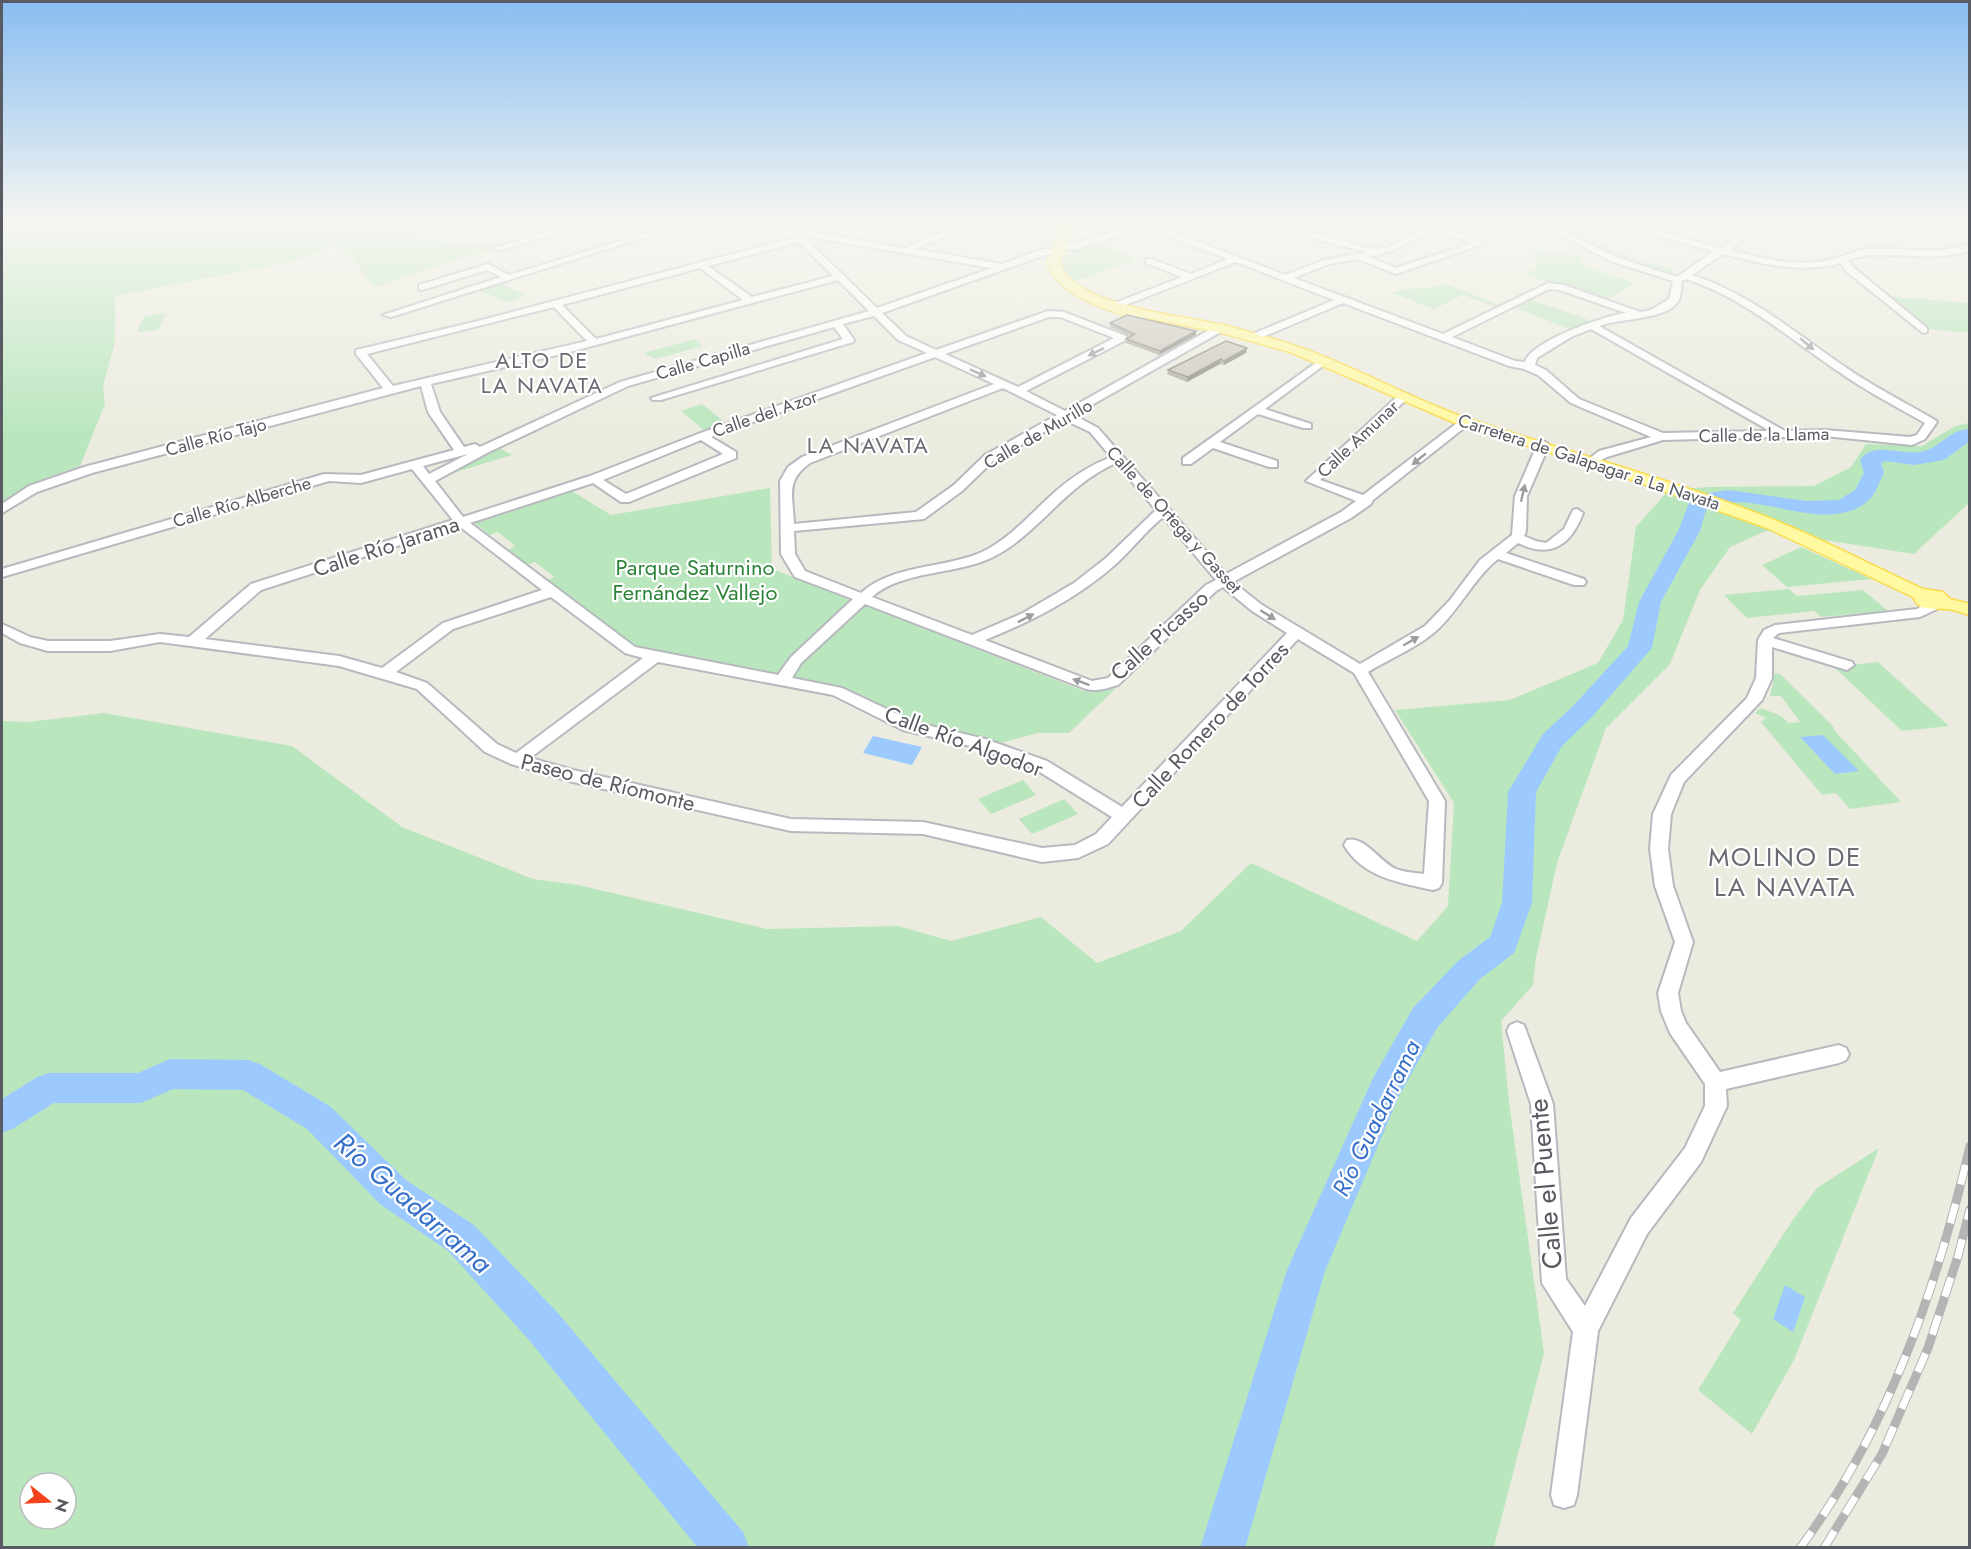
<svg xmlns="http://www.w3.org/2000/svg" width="1971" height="1549" viewBox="0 0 1971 1549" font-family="Jost,sans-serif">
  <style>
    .green { fill: #b9e6bd; fill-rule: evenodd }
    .water { fill: #9ccaff }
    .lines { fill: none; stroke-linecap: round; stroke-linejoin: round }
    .river { fill: #9ccaff; fill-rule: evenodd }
    .minor-casing { stroke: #b7b9bf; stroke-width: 4 }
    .major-casing { stroke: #fadb4a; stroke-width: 3 }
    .minor { fill: #fff; fill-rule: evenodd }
    .major { fill: #fff9a1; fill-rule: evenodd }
    .rail-casing { stroke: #b3b4b4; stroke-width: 9 }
    .rail { stroke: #fff; stroke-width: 7; stroke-dasharray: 20; stroke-linecap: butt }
    .wall { fill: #afada5 }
    .shaded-wall { fill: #8f8d86 }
    .building { fill: #ccc9c0; stroke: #8f8d86; stroke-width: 1.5 }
    .oneway { fill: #9b9da0 }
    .labels { text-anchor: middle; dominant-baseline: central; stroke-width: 4.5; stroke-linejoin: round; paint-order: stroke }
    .far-street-label { font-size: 18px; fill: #585b61; stroke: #fff }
    .far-quarter-label { font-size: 22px; letter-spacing: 1.5px; fill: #696d73; stroke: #fff }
    .street-label { font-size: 22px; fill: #585b61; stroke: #fff }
    .park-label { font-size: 22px; fill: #2e833a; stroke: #fff }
    .water-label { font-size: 24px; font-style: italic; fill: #3870c9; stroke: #fff }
    .quarter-label { font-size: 26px; letter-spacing: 1.5px; fill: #696d73; stroke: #fff }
    .near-street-label { font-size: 27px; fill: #585b61; stroke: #fff }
    .near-water-label { font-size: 28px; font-style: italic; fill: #3870c9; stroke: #fff }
  </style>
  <rect width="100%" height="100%" fill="#ecebdf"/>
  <path class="green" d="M2,222H451L419,238L494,247L500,250L466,256L375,287L350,256L336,246L290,262L115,296V342L103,386L105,404L80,466L41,480L2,502Z
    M1544,222H1553L1622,254L1674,270L1670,274C1626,268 1582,244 1544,222Z
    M1096,242L1137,259L1077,281L1066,275L1061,265L1063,256Z
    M1535,251L1580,256L1583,266L1635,283L1607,300L1523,274L1536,269Z
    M498,283L527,295L507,302L479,290Z
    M1445,284L1500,305L1497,307L1463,295L1434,309L1392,293C1408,286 1428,290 1445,284Z
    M1887,296L1969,303V333L1928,329Z
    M1529,299L1592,321L1569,329L1514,307Z
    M166,313L158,330L137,332L144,316Z
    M695,339L703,346L655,359L644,353Z
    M702,404L727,424L705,431L681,411Z
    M1969,423V503L1914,554L1766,531L1730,547L1700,590L1670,664L1606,728L1557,863L1536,958L1533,985L1501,1021L1509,1102L1544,1353L1494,1547L2,1548V721L28,722L104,713L292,746L402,827L533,879L578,885L767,929L898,926L951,941L1041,917L1097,963L1181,931L1251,863L1417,941L1448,906L1454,803L1395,710L1510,700L1598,663L1623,620L1636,527L1669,490L1709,487L1814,486L1851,467L1866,444L1922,446L1955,426ZM30,1483H66V1519H30Z
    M499,448L512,455L436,478L437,477Z
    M770,488L772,569L1084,691L1115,689L1069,733H1038L1000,743L913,720L838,686L636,648L577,601L547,581L554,577L535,562L527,565L508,550L515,546L498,532L490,535L473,522L570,490L611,515Z
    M1801,547L1871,579L1787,587L1762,565Z
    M1789,589L1797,596L1863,590L1888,611L1821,617L1814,611L1747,618L1724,595Z
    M1878,662L1949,726L1902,731L1834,667Z
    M1775,673L1780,674L1833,726L1834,730L1901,802L1850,809L1836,793L1822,795L1761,722L1766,718L1755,713L1761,708L1781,716L1789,723L1800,722L1781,696H1770Z
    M1023,780L1036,795L991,814L978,799Z
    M1064,799L1078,814L1032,834L1019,819Z
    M1879,1148L1794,1360L1752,1434L1698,1390L1741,1320L1733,1313L1792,1221L1817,1188Z"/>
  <path class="water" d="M1823,735L1859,771L1835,774L1800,737Z
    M873,736L922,747L912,765L863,753Z
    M1785,1285L1805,1297L1793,1332L1773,1319Z"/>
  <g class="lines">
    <path class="river" d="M1970,429V441L1944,460L1914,465L1886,461L1881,463L1884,473C1879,482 1876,494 1868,501C1822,539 1747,482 1706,510L1700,531L1661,602L1652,648L1592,717L1562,746L1536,792L1532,903L1514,953L1480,979L1437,1028L1399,1096L1325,1271L1245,1548H1200L1287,1270L1373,1078L1413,1008L1458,961L1490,937L1502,903L1508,792L1543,734L1574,705L1628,646L1639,602L1678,531L1689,503L1703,494L1729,490L1807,501L1839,500L1855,490L1864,473L1860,460C1873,441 1901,455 1919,452C1940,450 1948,429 1970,429Z
      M170,1059L248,1060L260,1064L331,1107L406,1180L474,1225L557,1312L743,1532L749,1548H698L529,1340L448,1251L380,1204L307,1129L243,1090L173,1089L141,1103H54L14,1128L2,1133V1099L37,1077L49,1073H138Z"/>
    <g class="minor-casing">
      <path id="minor" d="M580,222H592L502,250L495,248Z
        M682,222H693L391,317L383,315L501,277L487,270L422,290L419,289V285L488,264L509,275Z
        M759,222H769L800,235L831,222H841L819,233L904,248L956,226L958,222H964L963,229L915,249L1002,264L1044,249L1061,250V254L1045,255L882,313L906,336L936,350L1048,311L1064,312L1126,336V340L1026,391L1065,411L1211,329H1219V333L1074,415L1098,428L1226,574L1341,512L1356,501L1306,481L1400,394H1408L1410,396L1320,480L1363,495L1461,420H1469V424L1373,500L1371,504L1351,518L1233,582L1262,605L1360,664L1425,626L1450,600L1480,560L1512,535L1515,496L1537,445L1543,441L1547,443L1549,445L1527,496L1526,531L1524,536L1536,541L1546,543L1564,529L1573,510L1577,509L1583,513C1571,545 1551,559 1518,543L1506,553L1584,579L1586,582L1584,585H1574L1498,559C1474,578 1460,609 1437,630C1420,646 1389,659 1368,672L1445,801L1442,883L1439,888L1433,890C1400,883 1362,877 1344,845L1347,840C1364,835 1380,862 1396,869C1404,872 1415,873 1424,874L1429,801L1354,673L1298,639L1108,844L1078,858L1042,862L923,834L791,831L573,782L511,764L485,752L417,689L339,666L160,642L110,651H48L20,643L2,633V624L30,637L48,641H110L160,634L189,637L251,584L453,520L412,469L361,483L329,481L2,577V569L324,474L361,475L454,450L428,412L421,386L92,473L37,492L2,513V504L29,486L84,467L383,388L356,354V350L478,321L793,238ZM810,237L992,268L877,308L806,239ZM799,242L833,276L752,297L708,266ZM700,268L743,300L596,339L562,305ZM838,280L869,311L620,382L480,447L475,444L464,447L440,412L431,384L566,353ZM554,307L587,341L393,386L367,354ZM874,316L898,340L927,353L698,434L590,476L463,517L435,481L489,452L628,386L834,327L843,339L651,398L653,400H661L853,342L854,340L843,324ZM1049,317H1060L1114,338L1018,387L945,354ZM935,357L994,384L802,457L788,467L780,481L781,554L793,574L795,577L853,599L791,657L778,675L635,647L470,523L593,483L621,502H629L736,458V452L711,437ZM1003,388L1057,415L985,455L954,485L916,512L794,524C793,495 785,481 810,463ZM1065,420L1090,432L1111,457C1091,465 1073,476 1056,491C1032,512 1011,538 982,552C944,569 893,564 861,593L805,571L795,554L794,531L924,519L962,491L993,461ZM701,440L723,454L626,494L603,480ZM468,454L429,474L423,466ZM1116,463L1156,510L1106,558L1074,583L1023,613L972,635L872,597C901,570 958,575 993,557C1040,533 1064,486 1116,463ZM1163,517L1216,580L1206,585L1108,678L1092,681L985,640C1032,621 1078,598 1117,563C1133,548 1146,531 1163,517ZM459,526L542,590L443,623L382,668L339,656L205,639L261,590ZM1223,587L1252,611L1287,633L1122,807L1047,761L985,739L914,722L842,688L792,678L801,663L865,604L1086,689C1096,692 1108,688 1118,685L1216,591ZM551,597L625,653L643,658L516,753L497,744L427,683L396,672L453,629ZM658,662L833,695L903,730L975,747L1035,769L1112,817L1096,834L1075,845L1042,848L923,822L791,819L573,770L530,758Z
        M1134,222H1147L1285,275L1324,260L1367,252L1306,237V233C1326,231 1359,250 1378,249C1400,248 1424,222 1446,222L1440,227L1486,243L1396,274L1358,259L1329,264L1294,278L1443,334L1548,283L1564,285L1640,312L1651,310L1669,299L1673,281L1613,262L1533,222H1543L1619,258L1677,277L1714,251L1610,224L1609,222H1621L1720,248L1741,234L1740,228L1686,225L1682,222H1747L1768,224L1828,222L1824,225L1768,230L1748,228V237L1729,250C1760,258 1792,266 1824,261C1840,259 1853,250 1869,249C1905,247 1933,256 1970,244V250C1930,266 1887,246 1848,260L1853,267L1927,328V332L1923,333L1846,271L1841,263C1801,274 1762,264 1723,254L1692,275C1751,294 1798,335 1848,369C1876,388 1906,403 1935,420L1937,422L1925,439L1912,445L1825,436L1663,440L1607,457L1592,465L1586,461L1599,451L1651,437L1571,403L1538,375L1524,369L1509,366L1343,303L1258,339H1250V335L1334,300L1236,262L1118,308H1112V304L1182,277L1146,263V259H1152L1191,274L1228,259L1143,227L1074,250L1056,246L1060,243L1073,244L1135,224ZM1434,230L1473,243L1396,268L1369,257C1392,252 1414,242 1434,230ZM1686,279C1745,298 1791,340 1842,374C1868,392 1897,407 1925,423L1917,435L1910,437L1825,430L1785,431L1599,326C1619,318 1669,320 1679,300C1681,295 1681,287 1682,281ZM1549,289L1560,290L1626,313C1604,316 1531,341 1525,362L1515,361L1452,337ZM1591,329L1770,431L1663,433L1579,399L1546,370L1535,365L1537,358L1571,337Z
        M1950,222H1958L1970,232V239Z
        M1324,357L1329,360L1328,362L1265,409L1311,424V428H1303L1258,414L1220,442L1277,461V467H1269L1213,448L1191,464H1183V458Z
        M1931,600L1938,604L1937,609L1920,617L1779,633L1773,638L1852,662L1854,665L1847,670L1772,647V678L1762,700L1684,782L1671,814L1668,849L1673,886L1693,942L1678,993L1681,1011L1686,1023L1720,1072L1839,1045L1846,1048L1849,1054L1846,1060L1839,1063L1726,1089L1727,1106L1701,1162L1647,1234L1598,1331L1577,1495L1574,1505L1564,1508L1554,1505L1551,1495L1573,1332L1542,1283L1531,1104L1507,1031L1510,1025L1517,1022L1524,1025L1553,1104L1566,1279L1585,1306L1631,1218L1685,1148L1705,1106V1084L1670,1033L1661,1011L1658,993L1675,942L1655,886L1650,849L1653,814L1671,775L1747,698L1756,678L1758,640L1764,630L1775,625L1917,609Z"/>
    </g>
    <g class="major-casing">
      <path id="major" d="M935,222H999L994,225H940Z
        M1051,222H1064L1073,231L1059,262C1074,307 1178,315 1219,324C1237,328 1255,334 1273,339C1342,358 1404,397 1472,420C1574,454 1679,481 1779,522C1828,542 1875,567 1923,589L1943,592L1950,599L1970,604V615C1962,613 1953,609 1946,609C1933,608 1919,612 1913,597L1767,528L1587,464L1460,425L1290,352L1218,332L1146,318L1141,320C1110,312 1058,296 1047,262L1061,231Z"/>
    </g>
    <use href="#minor" class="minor"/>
    <use href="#major" class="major"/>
    <g class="rail-casing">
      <path id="rail" d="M1800,1548C1888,1430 1937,1288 1970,1146
        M1824,1548L1882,1454L1928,1348L1958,1256L1970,1209"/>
    </g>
    <use href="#rail" class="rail"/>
  </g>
  <path class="wall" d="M1110,323L1196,331V335L1159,355L1126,343V339L1130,336L1110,327Z
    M1247,348L1246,353L1224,365L1220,364L1187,382L1167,374L1168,370Z"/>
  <path class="shaded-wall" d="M1196,331V335L1159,355L1160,351Z
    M1247,348L1246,353L1224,365V361Z
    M1221,359L1220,364L1187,382L1188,377Z"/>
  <path class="building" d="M1127,315L1196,331L1160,351L1126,339L1135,334L1110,323Z
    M1226,341L1247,348L1224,361L1221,359L1188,377L1168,370Z"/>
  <defs><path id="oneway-solid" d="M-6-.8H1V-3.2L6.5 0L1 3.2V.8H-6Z" transform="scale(1.5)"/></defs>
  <g class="oneway">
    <use href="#oneway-solid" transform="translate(1807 344) rotate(40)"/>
    <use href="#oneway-solid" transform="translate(1096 352) rotate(154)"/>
    <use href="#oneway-solid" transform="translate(978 373) rotate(24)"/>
    <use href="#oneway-solid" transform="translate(1419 459) rotate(141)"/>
    <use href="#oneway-solid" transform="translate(1523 493) rotate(-77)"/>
    <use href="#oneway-solid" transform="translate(1268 615) rotate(32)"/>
    <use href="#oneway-solid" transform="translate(1026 618) rotate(-27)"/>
    <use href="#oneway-solid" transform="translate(1411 641) rotate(-30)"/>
    <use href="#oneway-solid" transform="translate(1081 682) rotate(-160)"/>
  </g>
  <linearGradient id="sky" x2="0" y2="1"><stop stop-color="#89bdf1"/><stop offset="0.51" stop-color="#f6f6f1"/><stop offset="1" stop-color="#f6f6f1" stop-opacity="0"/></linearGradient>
  <rect width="1971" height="438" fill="url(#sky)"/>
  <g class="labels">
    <g class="far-street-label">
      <text transform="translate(703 361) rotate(-16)">Calle Capilla</text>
      <text transform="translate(765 414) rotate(-19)">Calle del Azor</text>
      <text transform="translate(1038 434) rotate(-30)">Calle de Murillo</text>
      <text transform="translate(1764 435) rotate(-1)">Calle de la Llama</text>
      <text transform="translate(216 437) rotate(-15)">Calle Río Tajo</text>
      <text transform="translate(1358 439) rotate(-43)">Calle Amunar</text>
      <text transform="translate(1589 462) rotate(18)">Carretera de Galapagar a La Navata</text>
      <text transform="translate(242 502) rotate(-16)">Calle Río Alberche</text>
      <text transform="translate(1174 520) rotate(48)">Calle de Ortega y Gasset</text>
    </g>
    <g class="far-quarter-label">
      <text x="542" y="360">ALTO DE<tspan x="542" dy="25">LA NAVATA</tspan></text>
      <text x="868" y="445">LA NAVATA</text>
    </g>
    <g class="street-label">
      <text transform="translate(386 546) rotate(-18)">Calle Río Jarama</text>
      <text transform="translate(1159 635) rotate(-42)">Calle Picasso</text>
      <text transform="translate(1210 725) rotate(-47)">Calle Romero de Torres</text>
      <text transform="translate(964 741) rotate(20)">Calle Río Algodor</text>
      <text transform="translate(608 782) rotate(14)">Paseo de Ríomonte</text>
    </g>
    <g class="park-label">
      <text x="695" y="567">Parque Saturnino<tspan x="695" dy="25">Fernández Vallejo</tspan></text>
    </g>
    <g class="water-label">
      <text transform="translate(1376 1118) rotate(-64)">Río Guadarrama</text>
    </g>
    <g class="quarter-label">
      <text x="1785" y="857">MOLINO DE<tspan x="1785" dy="30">LA NAVATA</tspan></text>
    </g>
    <g class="near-street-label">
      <text transform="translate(1545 1184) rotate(-95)">Calle el Puente</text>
    </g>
    <g class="near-water-label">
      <text transform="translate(413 1203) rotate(41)">Río Guadarrama</text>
    </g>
  </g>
  <rect width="1971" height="1549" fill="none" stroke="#585b61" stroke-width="6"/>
  <g transform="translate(48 1501) rotate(108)"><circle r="28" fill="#ffffff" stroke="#bcbdc0" stroke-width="1.5"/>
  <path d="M0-4.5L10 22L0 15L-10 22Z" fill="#f4431d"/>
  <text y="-9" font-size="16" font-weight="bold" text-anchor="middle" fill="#585b61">N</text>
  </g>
</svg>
